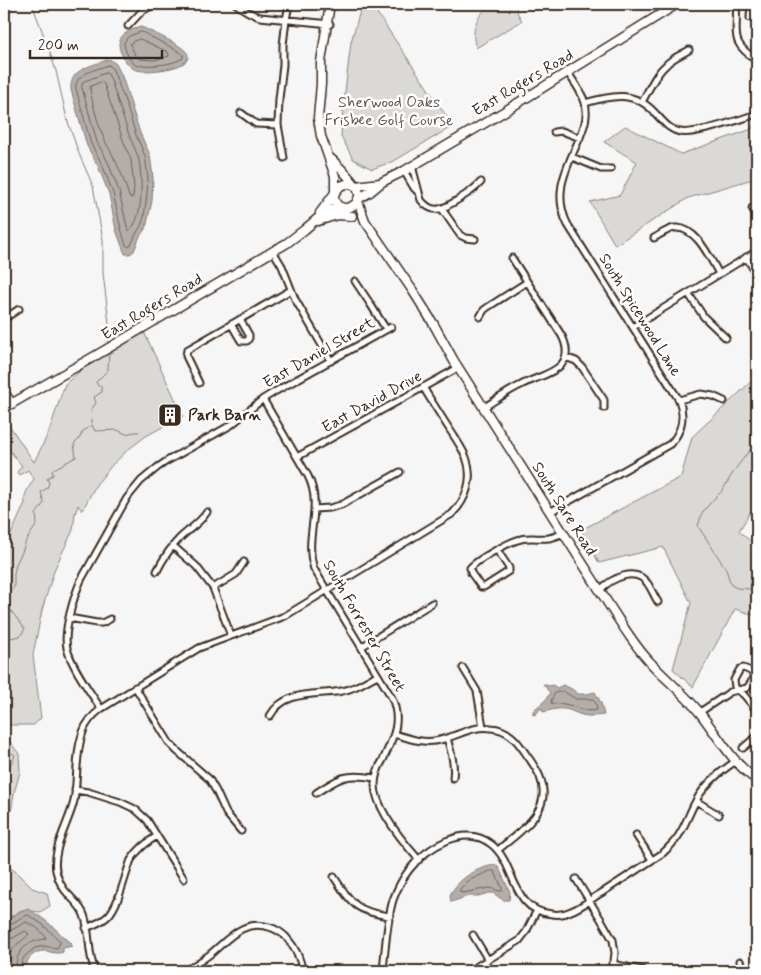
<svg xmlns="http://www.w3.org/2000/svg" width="761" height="975" viewBox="0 0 761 975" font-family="Mynerve,sans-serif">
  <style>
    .green { fill: #dbd9d6; stroke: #8b827a }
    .water { fill: #b4aeaa; stroke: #847972 }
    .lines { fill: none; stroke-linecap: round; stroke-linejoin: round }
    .shore { stroke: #6b5f56; stroke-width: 1 }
    .stream { stroke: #847972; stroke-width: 1 }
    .street-casing { stroke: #3b2a1e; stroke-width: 9 }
    .secondary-casing { stroke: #3b2a1e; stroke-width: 11 }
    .street { stroke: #fff; stroke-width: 5 }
    .secondary { stroke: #fff; stroke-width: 8 }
    .labels { text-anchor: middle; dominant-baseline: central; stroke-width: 5; stroke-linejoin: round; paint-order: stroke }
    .street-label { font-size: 16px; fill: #3b2a1e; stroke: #fff }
    .park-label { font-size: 16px; fill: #63564c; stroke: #fff }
    .poi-label { font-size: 16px; font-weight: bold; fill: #3b2a1e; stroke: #fff; text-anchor: start }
  </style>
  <rect width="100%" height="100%" fill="#f7f6f6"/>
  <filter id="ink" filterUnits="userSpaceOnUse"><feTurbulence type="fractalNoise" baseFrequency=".02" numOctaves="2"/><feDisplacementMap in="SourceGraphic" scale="10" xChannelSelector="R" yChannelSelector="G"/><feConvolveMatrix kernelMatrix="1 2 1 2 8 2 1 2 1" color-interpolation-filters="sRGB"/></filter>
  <g filter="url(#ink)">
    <path class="green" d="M362,4H371L453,126L394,161L372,169L353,159L341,136L343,108L351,42Z
      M492,4H513L518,11L517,12L522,21L476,48C470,30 477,14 492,4Z
      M757,113V179L756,178L688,198L615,245L590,202L620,195L637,162L604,142L625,126L681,154L752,129Z
      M144,332L183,416L146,436L129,449L112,465L96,485L82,511L78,505L75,514L73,530L55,568L42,610L33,655L41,718L34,725H6L7,738L19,754L20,772L14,793L4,861V550L25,503C23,494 29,487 34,479L28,470L19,475L17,472L22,466L4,443V427L9,425L34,462L48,434L65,384L105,350L108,352Z
      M757,348V501L739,531L757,547V616L735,609L693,687L673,669L691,603L663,547L599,563L581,530L681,477L692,437L754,379Z
      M4,863L16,872L32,888L47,893L50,906L40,912L21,910L4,922Z"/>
    <path class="water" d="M140,27L144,28C153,33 183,45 187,53C196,69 145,73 136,70C130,68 126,62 123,57C113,39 123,32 140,27Z
      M109,59L111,60L116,64L122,76L140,133L150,155L153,177L152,201L146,228L140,236L134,251L130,254H125L116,230L109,194L98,166L87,146L71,90C69,68 93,66 109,59Z
      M543,684L549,686L553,685L557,688L563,685L572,689L578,694H587L595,692L601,703L604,715C596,716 586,717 579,714C573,712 569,709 563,709C556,708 549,711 543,712L542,709L541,708L536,714L533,715V711C538,705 546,702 550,693Z
      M496,865L498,866L510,892L509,900H503L493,893H489L478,896H469L451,902L450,895C458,879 477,867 496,865Z
      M29,909C35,914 40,916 46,921C55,928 64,937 73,946L63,948V952C56,955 50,951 43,951C37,951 28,957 27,963C26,965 27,970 27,971H4V922L21,911Z"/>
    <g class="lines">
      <path class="shore" d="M142,32L180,52L183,55V58C171,65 155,66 142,65C141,65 140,66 138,66C130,64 124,49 124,42L129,36Z
        M140,39L168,52L169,56L155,60L139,59L135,55L130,44L132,42Z
        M108,65L110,66L113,70L125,101L136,135L145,156L148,177L147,194L144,217L141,226L136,234L131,245L129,247L126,245L121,229L113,193L102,164L91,144L76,89C74,73 96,70 108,65Z
        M106,73L108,74L111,80C117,99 123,117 129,135C132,143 137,152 139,160C142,178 144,217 130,230H128L127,227L119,191L108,162L97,142L82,88V84L83,82Z
        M101,82L104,84L123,140L131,160L134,187L133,196L132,198L129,197C124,178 116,160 106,143C100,132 91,100 90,87Z
        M563,691L576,699H593L596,704L597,710C585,713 576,706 564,704C560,703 556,704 552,704L551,701L555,693Z
        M490,871H494L495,872L502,888V891H499L494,889L489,888L463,893L460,892V889L468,881Z
        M4,926C13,925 19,917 28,915L42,924L60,941V943L57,948L43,946L35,948L26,955L23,959L21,964L22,971
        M4,932L10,931L26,922L36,927L46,937L45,939C27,941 14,952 16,971
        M4,940L13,938L25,931L29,934C27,937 24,939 20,942C10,949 7,959 8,971"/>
      <path class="stream" d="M32,4L50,52
        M50,52L56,71L67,119L79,154L93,186L103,240V273L109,323L110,339L108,340V344
        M92,423L91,410L96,403L94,397L102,392L101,386H98L96,382L108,370L109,352
        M757,441L736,468L722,491L711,502L702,513L698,526L726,569L731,585L737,588L750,589L757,596
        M4,639L20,636L25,629L8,607L6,597L14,587V574L16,564L22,552L26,541L37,524L36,514L44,503L41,492L47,488L49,483L47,478L53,475L52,470L76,457L74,444L79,439L83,431L92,425L95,431L117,430L126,434L135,432H139
        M4,664L5,665L4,674
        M4,744L9,752L15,755L13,761L8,767L4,766"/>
      <g class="street-casing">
        <path id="street" d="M236,4C244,10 250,14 260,17L330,24
          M736,4C739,33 727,41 757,60
          M750,18L751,4
          M128,26L142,11L155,4
          M642,102C649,90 655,74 666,65C672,58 681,55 689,50
          M585,103C612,95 635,90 656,114C663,121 669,130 680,132C695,135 735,121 751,116
          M241,113L256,124L278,125
          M554,132L562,131L580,138
          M572,157L601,169H611
          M284,158L278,125L279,99L283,65V45L286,20L289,4
          M412,166L421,200C433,216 445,208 459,199C467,194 474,190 481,182
          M404,171L414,188L418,192
          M752,208L757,216
          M442,209L460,235L466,238L475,239
          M654,238C660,235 667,229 675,228C696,226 710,258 719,274
          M273,251L282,266L295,299L331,361
          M746,257L757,275
          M355,281L369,302L386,329
          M688,293L704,317L726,338
          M480,317L484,310L488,307L527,282
          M4,319L19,309
          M231,324L241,341H247L249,338V335L240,319
          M633,327L757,251
          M565,357L576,361L582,367L604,400V408
          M199,383L186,356L187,350L291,290
          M263,399L308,476C324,508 303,536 314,569L392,698C402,722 393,738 383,760C378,768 375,776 375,785C375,808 404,843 419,860
          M679,400L701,394L713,396L724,401
          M483,408C496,400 508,391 521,385C541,374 579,371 562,336L512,258
          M297,457L458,368
          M314,509L330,508L341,505L400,472
          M550,512L670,444C682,432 685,416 679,400L568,225C551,192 568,166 580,137C585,125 588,115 585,103C582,92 574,82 568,73
          M173,546L196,566L213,588L231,636
          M497,550L509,568V571L484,587H481L471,573L470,568C477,560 510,541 521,539C530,537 540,539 549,538C554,537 559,535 564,533
          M157,571C163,559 170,548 180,538C190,528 199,524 207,512
          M213,588L236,574L244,562
          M600,590C612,578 636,566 648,584C652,590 654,596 658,602
          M69,618L97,623H102L110,619
          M361,647L432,603
          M463,668L477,691L483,727
          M743,668C757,672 755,678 747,688L738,690L735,687L734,680L740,669Z
          M135,687L170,744L176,750L209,779L216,791L226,813L241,831
          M101,709C91,693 71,666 67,648C63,631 74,596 81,580L127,498L141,481L158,467L167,461L231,425L263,399L276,391L391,327
          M700,712L730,692L738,690L744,695L757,711
          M270,716C285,689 316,696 342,691C355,689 366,681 377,675
          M394,734C408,738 421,743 435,741C455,738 471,725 491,728C508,729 517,740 526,754C531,761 537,769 540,777C554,811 520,831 498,850
          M447,738C451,752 455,764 453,778
          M743,748L757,736
          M75,790L88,792L120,802L135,809L147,820L184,879
          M316,793C340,777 346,773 375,778
          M696,801L719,815
          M636,835L652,860
          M334,877C352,904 356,912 390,916
          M576,879L602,921L613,940L615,953L614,961L610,971
          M86,928C94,925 102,922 108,916C119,905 125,875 131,860C138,849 146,843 157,836
          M473,935L488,960
          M740,961L745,971
          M612,964L642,970
          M95,971C87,953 91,933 84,915C81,906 74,901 68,894C62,888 58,879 56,871C52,848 69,823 74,801C78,779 75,753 83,732C86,723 93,715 101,709L199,648L285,616L452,514C467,499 474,478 466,457C462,448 456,439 450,430C441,416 432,402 423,387
          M183,971C192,967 201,961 209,955C228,940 242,919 269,927C276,929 281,932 286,937C294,946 301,959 302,971
          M383,971C385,950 387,920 393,900C397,889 402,879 409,870C426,848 464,823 491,844C517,864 510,911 552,914C558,915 565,914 571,911C582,907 592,898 603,892C623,879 643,866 663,853C669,847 675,842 679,835C686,824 690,811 697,799C706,783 721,771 736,761
          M469,971L519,941L526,932L537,910"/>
      </g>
      <g class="secondary-casing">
        <path id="secondary" d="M330,4L321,62V84L318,118L321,136L335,176V192
          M330,158C336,163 355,183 358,190C365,209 333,217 334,194
          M356,186L380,183
          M358,199L370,192L382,182L404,171L505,111L677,4
          M358,201L365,221L413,291L433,323L454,361L611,608C623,626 634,645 649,661C665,679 685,694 700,713C718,736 733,764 757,780
          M320,213L340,186L346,184L354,185
          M318,221L337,215L352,216
          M4,392L12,404
          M4,408L95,356L287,243L304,230L324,213L330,210L341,207"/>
      </g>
      <use href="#street" class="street"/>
      <use href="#secondary" class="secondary"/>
    </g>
  </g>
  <defs>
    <g id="building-square" transform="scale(1.25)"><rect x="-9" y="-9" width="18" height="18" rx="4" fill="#3b2a1e" stroke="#fff"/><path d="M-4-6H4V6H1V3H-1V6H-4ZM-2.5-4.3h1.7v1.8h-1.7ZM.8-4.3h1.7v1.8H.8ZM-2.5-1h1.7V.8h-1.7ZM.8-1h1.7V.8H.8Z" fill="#fff"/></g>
  </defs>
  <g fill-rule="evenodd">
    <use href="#building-square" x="170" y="415"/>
  </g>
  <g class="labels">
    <g class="street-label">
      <text transform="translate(523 83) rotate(-31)">East Rogers Road</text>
      <text transform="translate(152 307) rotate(-31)">East Rogers Road</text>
      <text transform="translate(640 315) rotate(58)">South Spicewood Lane</text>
      <text transform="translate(319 353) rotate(-30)">East Daniel Street</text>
      <text transform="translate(372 402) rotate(-29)">East David Drive</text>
      <text transform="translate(564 509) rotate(58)">South Sare Road</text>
      <text transform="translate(364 626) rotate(60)">South Forrester Street</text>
    </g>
    <g class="park-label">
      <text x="389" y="102">Sherwood Oaks<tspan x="389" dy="18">Frisbee Golf Course</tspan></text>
    </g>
    <g class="poi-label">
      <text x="188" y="415">Park Barn</text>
    </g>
  </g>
  <rect width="761" height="975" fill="none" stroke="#fff" stroke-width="20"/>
  <rect x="10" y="10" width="741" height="955" fill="none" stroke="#3b2a1e" stroke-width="2" filter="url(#ink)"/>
  <path d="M30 50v8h132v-8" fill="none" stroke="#3b2a1e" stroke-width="2.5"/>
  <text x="38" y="50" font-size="15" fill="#3b2a1e" stroke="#ffffff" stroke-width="4" paint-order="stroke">200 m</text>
</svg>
